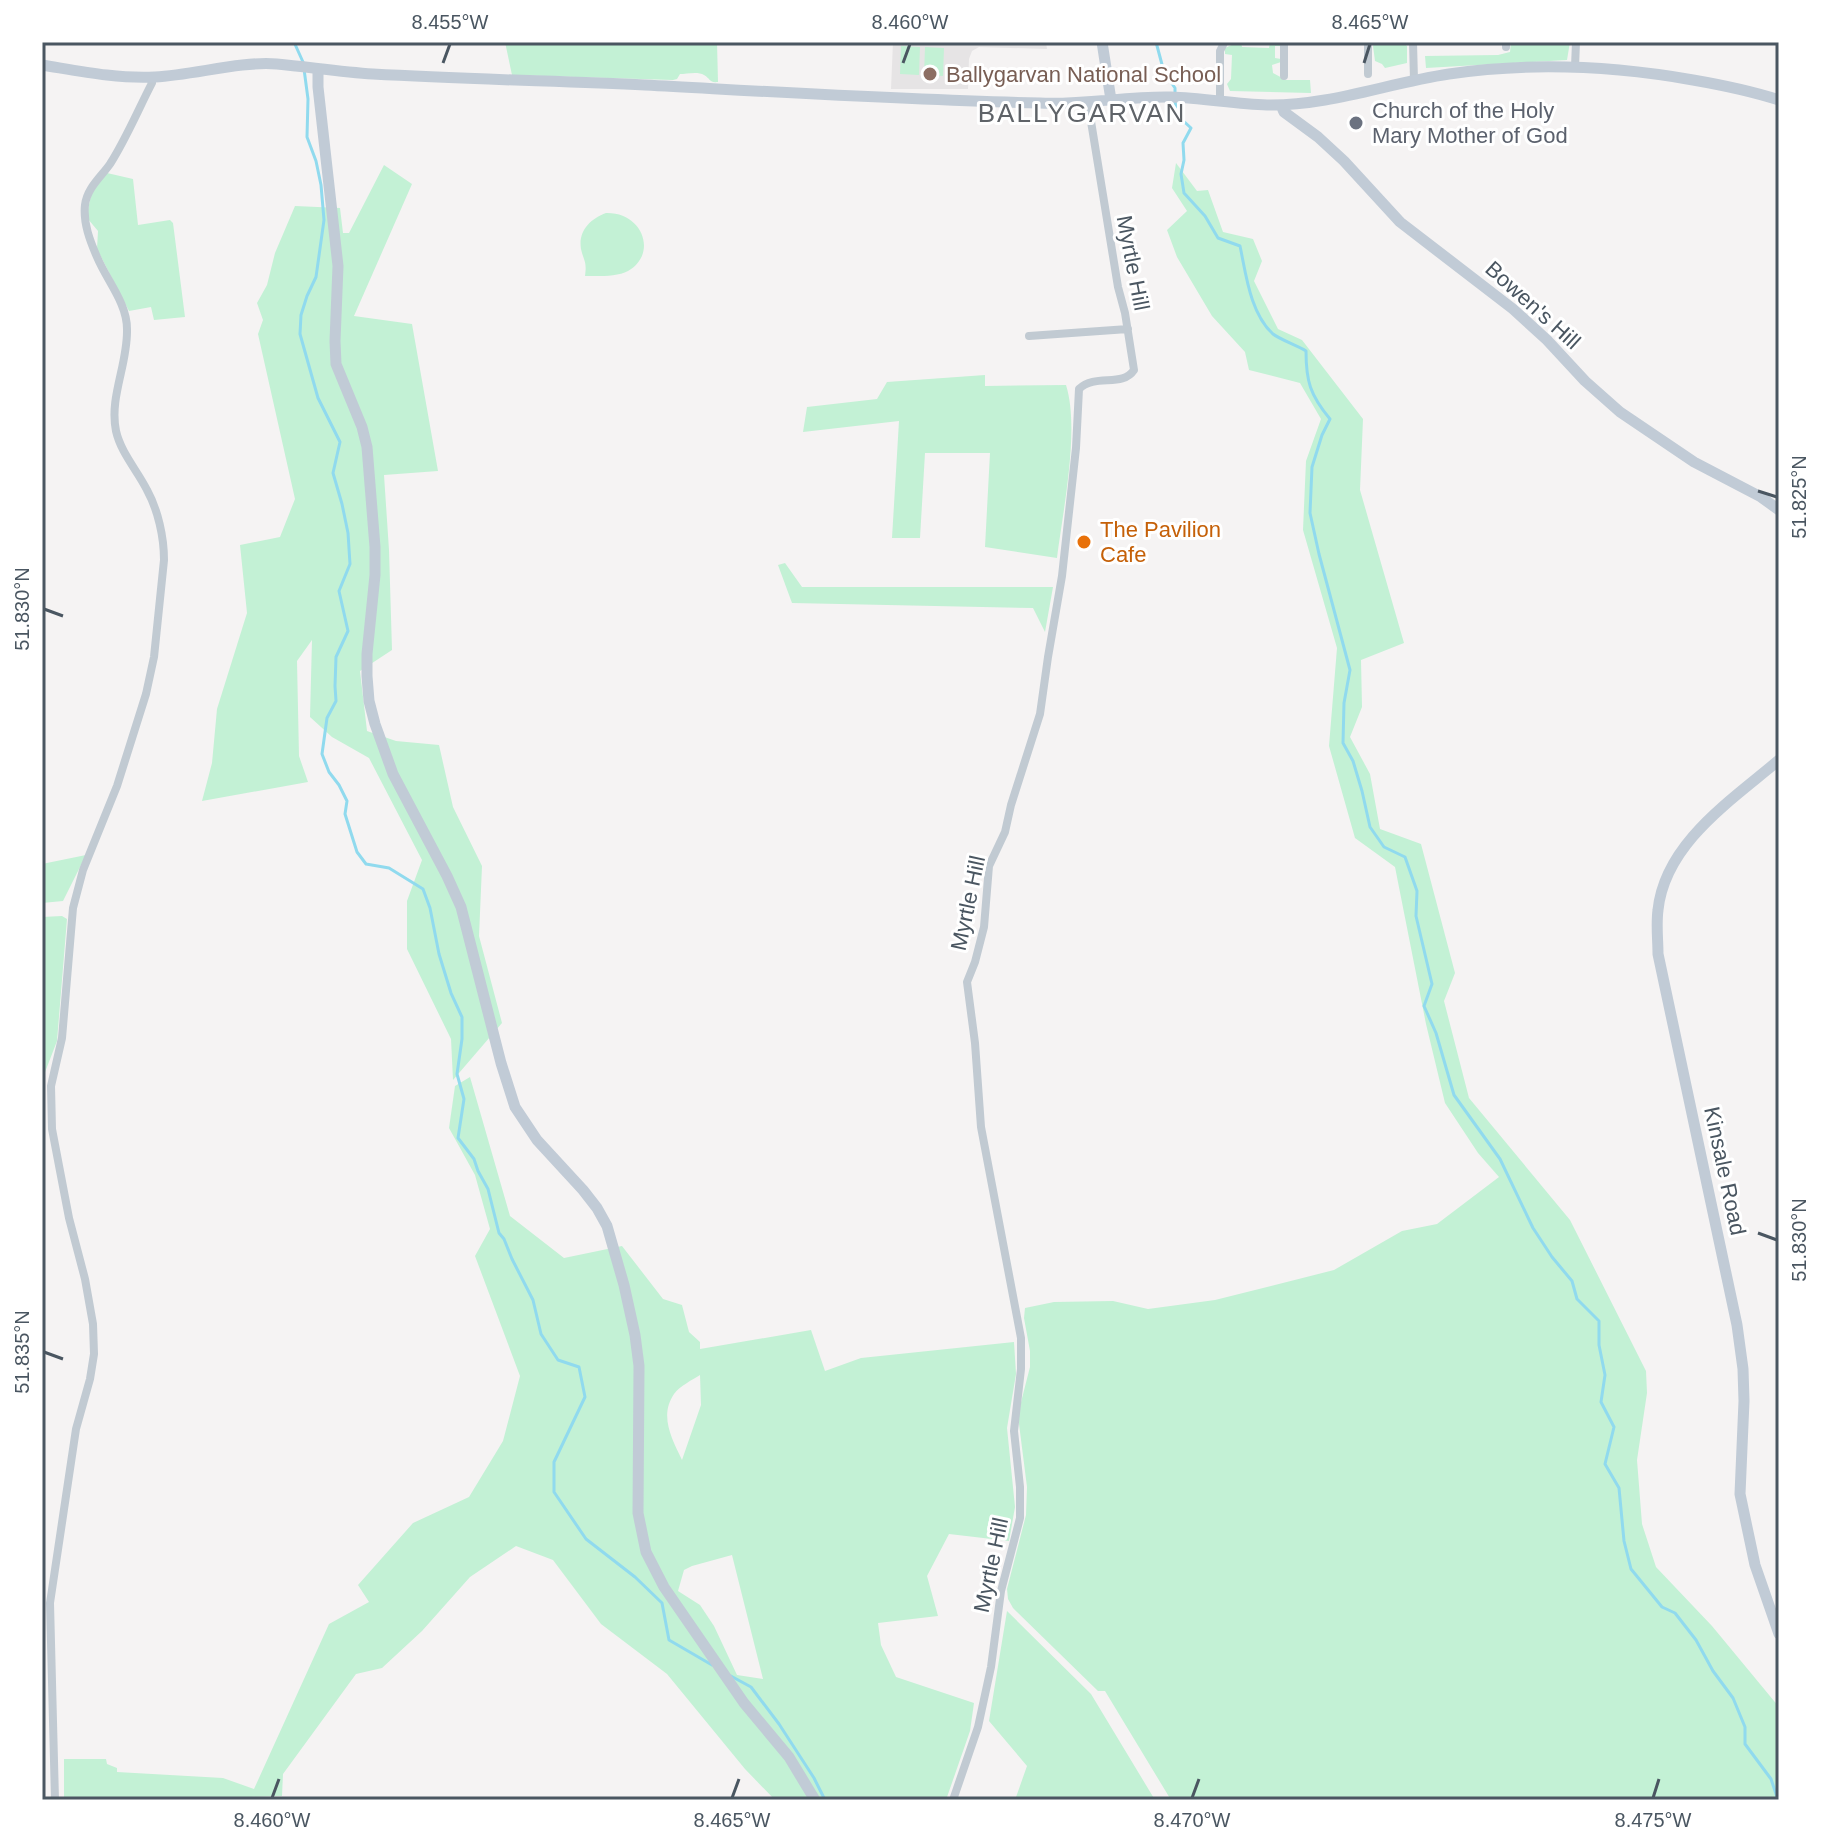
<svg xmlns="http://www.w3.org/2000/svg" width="1821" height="1842" viewBox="0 0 1821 1842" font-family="Arial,sans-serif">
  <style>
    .education { fill: #e6e4e5 }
    .green { fill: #c3f1d5; fill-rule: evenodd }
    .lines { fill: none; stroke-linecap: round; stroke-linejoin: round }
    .stream { stroke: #90daee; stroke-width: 3 }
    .street { stroke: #c1cad2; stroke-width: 8 }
    .secondary { stroke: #c1cbd6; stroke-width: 11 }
    .ticks { fill: none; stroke: #4a5661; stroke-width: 3 }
    .education-dot { fill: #8d6e63; stroke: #fff; stroke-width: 3 }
    .worship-dot { fill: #6b7280; stroke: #fff; stroke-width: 3 }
    .food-dot { fill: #e8710a; stroke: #fff; stroke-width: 3 }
    .labels { text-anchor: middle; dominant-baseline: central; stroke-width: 6; stroke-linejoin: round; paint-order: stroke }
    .education-label { font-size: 22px; fill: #785e54; stroke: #fff; text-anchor: start }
    .worship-label { font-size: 22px; fill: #5b616d; stroke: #fff; text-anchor: start }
    .street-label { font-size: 22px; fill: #4a5661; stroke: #fff }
    .food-label { font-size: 22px; fill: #c56008; stroke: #fff; text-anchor: start }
    .quarter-label { font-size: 26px; letter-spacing: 2px; fill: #5f6368; stroke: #fff }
    .neatline { fill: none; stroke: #4a5661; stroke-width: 3 }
    .ticks-label { font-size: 20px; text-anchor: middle; fill: #4a5661 }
  </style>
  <rect width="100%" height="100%" fill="#f5f3f3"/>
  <path class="education" d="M893,42H1046L1047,49L979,47L972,51L969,59L968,89H891Z"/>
  <path class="green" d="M505,42H717L718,82C709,83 711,79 704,75C698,71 686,74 680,74L677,79L673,80L512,75Z
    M1238,42H1241L1242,47L1269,48L1270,42H1279L1281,46H1275V58L1281,59V62L1272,65L1273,73L1286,80H1310L1311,93L1230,91L1227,84L1231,79L1232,55L1225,54V48Z
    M1375,42L1404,43L1407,46V63L1385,68L1382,64L1375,61L1373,46Z
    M1511,42H1570L1567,60L1426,68L1425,56L1498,55L1510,52Z
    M901,46L920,47L919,75L900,74Z
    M925,47L944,48L943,76L924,75Z
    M1176,163L1197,191L1208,190L1223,232L1253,239L1262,261L1254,281L1278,329L1302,340L1363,419L1360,490L1404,643L1361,660L1362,707L1350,737L1370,774L1380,829L1421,844L1455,973L1444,1001L1469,1098L1570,1220L1646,1371L1647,1393L1637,1460L1642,1524L1656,1567L1712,1626L1779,1707V1800H1171L1105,1691H1098L1013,1608L1008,1599L1007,1589L1026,1515L1027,1487L1019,1424V1410L1030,1367V1351L1024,1318L1025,1308L1054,1302L1113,1301L1148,1309L1215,1300L1334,1270L1402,1231L1437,1224L1499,1177L1478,1153L1445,1103L1426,1024L1395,867L1355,838L1329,746L1337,648L1303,530L1306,461L1321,419L1300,383L1249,370L1245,352L1212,316L1177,257L1167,230L1187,211L1172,188Z
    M384,165L412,184L354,316L412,324L438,471L384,475L389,550L392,650L360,671L367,731L396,741L439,745L453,807L482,866L479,936L502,1023L453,1080L451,1039L407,949V901L422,860L369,758L332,737L310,717L312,640L297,661L299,756L308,782L202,801L212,763L217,709L247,613L240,545L280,537L295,499L258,334L263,320L257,303L267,285L275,253L295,206L340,208L343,233H349Z
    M107,173L133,179L138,225L170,220L173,223L185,317L154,320L151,307L129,311L97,249L98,231L88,219V210L91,195L99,180Z
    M606,213C643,212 658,254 628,271C617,277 598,276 585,276C587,261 584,262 581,249C578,231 590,219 606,213Z
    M985,375V386L1066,385C1080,429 1063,510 1057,558L985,547L990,453H925L920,538H892L899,421L803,432L807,407L877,399L887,382Z
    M785,563L802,587H1053L1045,632L1033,608L792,603L778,565Z
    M86,855L63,901L42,903V864Z
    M62,916L67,919L57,1041L42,1080V917Z
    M470,1077L510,1216L564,1258L622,1246L663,1299L682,1305L689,1332L700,1342V1349L811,1330L825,1371L861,1358L1014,1342L1016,1374L1007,1428L1015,1507L1009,1541L949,1534L927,1576L938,1616L878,1623L881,1645L896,1677L974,1703L970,1731L946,1800H775L745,1769L667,1674L601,1624L553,1560L516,1546L470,1577L422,1631L382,1668L356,1674L283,1774L282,1796L251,1797L250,1800H64V1759H106L107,1764L117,1768V1772L223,1778L254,1789L329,1624L369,1602L358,1585L413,1523L469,1497L503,1441L520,1376L475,1256L490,1229L475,1175L449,1128L455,1086ZM700,1375L701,1405L682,1460C672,1439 659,1416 674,1394C680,1386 692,1380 700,1375ZM732,1555L763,1679L737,1675L714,1626L700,1605L678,1591L684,1570L692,1566Z
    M1007,1611L1091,1694L1155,1800H1015L1027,1766L989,1721Z"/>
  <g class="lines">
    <path class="stream" d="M294,42L303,62
      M1156,42L1164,72L1175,88V93
      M304,69L308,99L307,137L316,161L321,185L324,220L316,277L307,296L301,315L300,334L318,398L340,442L333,473L342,504L348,533L350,564L339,591L348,631L336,657L335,686L336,701L327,718L322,754L329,772L339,785L347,801L345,814L357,852L366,864L389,868L423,889L430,908L439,954L451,993L462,1017V1039L457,1074L464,1099L458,1138L474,1159L478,1171L488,1189L499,1233L504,1239L512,1259L533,1300L541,1334L558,1360L579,1367L585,1397L554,1462V1492L586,1539L635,1577L662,1603L669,1640L712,1665
      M1175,101L1177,115L1191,128L1183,143L1184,160L1181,174L1184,193L1205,216L1218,238L1240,246C1246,274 1250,313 1273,334C1279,339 1298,346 1306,351C1306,381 1310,395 1330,419L1322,435L1312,467L1310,513L1319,554L1350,670L1344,703L1343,743L1353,761L1362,791L1370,827L1384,847L1405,857L1417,891L1416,916L1432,984L1424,1006L1436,1033L1454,1095L1500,1159L1533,1228L1552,1257L1572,1281L1577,1299L1599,1321V1345L1605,1375L1601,1402L1614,1427L1605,1464L1619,1488L1624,1541L1631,1569L1662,1607L1675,1613L1696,1640L1713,1671L1733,1698L1745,1727V1744L1771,1779L1778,1800
      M729,1675L751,1687L779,1724L814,1778L825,1800"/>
    <path class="street" d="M1284,42V76
      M1413,42L1414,80
      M1506,47V42
      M1575,67L1576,42
      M1368,74V42
      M1220,100V51L1224,43
      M1029,336L1128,329
      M55,1800L50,1603L76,1429L90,1379L94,1354L93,1324L85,1279L69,1218L52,1129L51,1086L62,1038L73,908L83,870L117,786L146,694L154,657L164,560C164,537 158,510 147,490C137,470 121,453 116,431C109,397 128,364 127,329C127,303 107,281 97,257C90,241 83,223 85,205C87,188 101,177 110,164C126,139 138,110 152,83L150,78
      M953,1800L978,1727L991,1667L1001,1591L1020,1518V1487L1014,1431L1021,1369V1338L981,1127L975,1043L967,982L975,962L984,927L989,866L1005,832L1011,805L1040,714L1048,657L1062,576L1076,448L1079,389C1096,373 1122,388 1134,370L1125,313L1118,287L1088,103"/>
    <path class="secondary" d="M1102,42L1111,100
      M42,65C79,71 117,79 155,77C195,75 239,61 277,64C309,67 341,72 373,74C464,79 554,81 645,85C777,92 908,100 1040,103C1084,105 1127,96 1171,97C1203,98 1235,104 1267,105C1329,106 1388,83 1449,74C1530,62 1613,66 1693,80C1722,85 1751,91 1779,100
      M318,69V87L338,266L335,341L336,364L362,427L367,447L375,547V575L367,654V676L369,701L375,724L393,774L447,876L461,907L501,1063L515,1107L537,1140L583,1190L597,1208L607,1226L624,1285L635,1335L639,1366L638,1513L646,1552L664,1587L744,1703L789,1757L815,1800
      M1281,105L1284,112L1318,137L1344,161L1400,222L1513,309L1547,340L1585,381L1620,412L1694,462L1761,497L1779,510
      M1779,760C1732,800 1665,843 1658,910C1656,925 1658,940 1658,954L1737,1325L1743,1369L1744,1401L1740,1494L1755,1565L1779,1634"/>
  </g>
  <path class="ticks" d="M443,63L450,44M903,63L910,44M1364,63L1370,44M1758,491L1777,497M44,609L63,616M1758,1233L1777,1240M44,1352L63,1359M272,1798L279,1779M732,1798L739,1779M1192,1798L1199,1779M1653,1798L1659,1779"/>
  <circle class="education-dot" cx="930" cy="74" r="8"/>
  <circle class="worship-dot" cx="1356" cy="123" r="8"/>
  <circle class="food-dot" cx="1084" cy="542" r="8"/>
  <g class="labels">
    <g class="education-label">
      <text x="946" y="74">Ballygarvan National School</text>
    </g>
    <g class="worship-label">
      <text x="1372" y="110">Church of the Holy<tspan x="1372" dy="25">Mary Mother of God</tspan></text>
    </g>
    <g class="street-label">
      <text transform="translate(1133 263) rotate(79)">Myrtle Hill</text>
      <text transform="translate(1533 305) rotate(42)">Bowen's Hill</text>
      <text transform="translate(968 903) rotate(-78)">Myrtle Hill</text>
      <text transform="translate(1725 1171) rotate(78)">Kinsale Road</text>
      <text transform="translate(991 1565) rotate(-78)">Myrtle Hill</text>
    </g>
    <g class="food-label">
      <text x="1100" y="529">The Pavilion<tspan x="1100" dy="25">Cafe</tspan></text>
    </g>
    <g class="quarter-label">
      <text x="1082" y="113">BALLYGARVAN</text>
    </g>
  </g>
  <rect width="1821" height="1842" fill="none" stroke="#ffffff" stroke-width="88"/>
  <rect x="44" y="44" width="1733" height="1754" class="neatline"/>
  <g class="ticks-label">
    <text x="450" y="29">8.455°W</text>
    <text x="910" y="29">8.460°W</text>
    <text x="1370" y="29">8.465°W</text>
    <text transform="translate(1799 497) rotate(-90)" y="7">51.825°N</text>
    <text transform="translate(22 609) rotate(-90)" y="7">51.830°N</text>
    <text transform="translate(1799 1240) rotate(-90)" y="7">51.830°N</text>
    <text transform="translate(22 1352) rotate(-90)" y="7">51.835°N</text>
    <text x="272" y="1827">8.460°W</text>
    <text x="732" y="1827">8.465°W</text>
    <text x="1192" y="1827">8.470°W</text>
    <text x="1653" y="1827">8.475°W</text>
  </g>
</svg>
